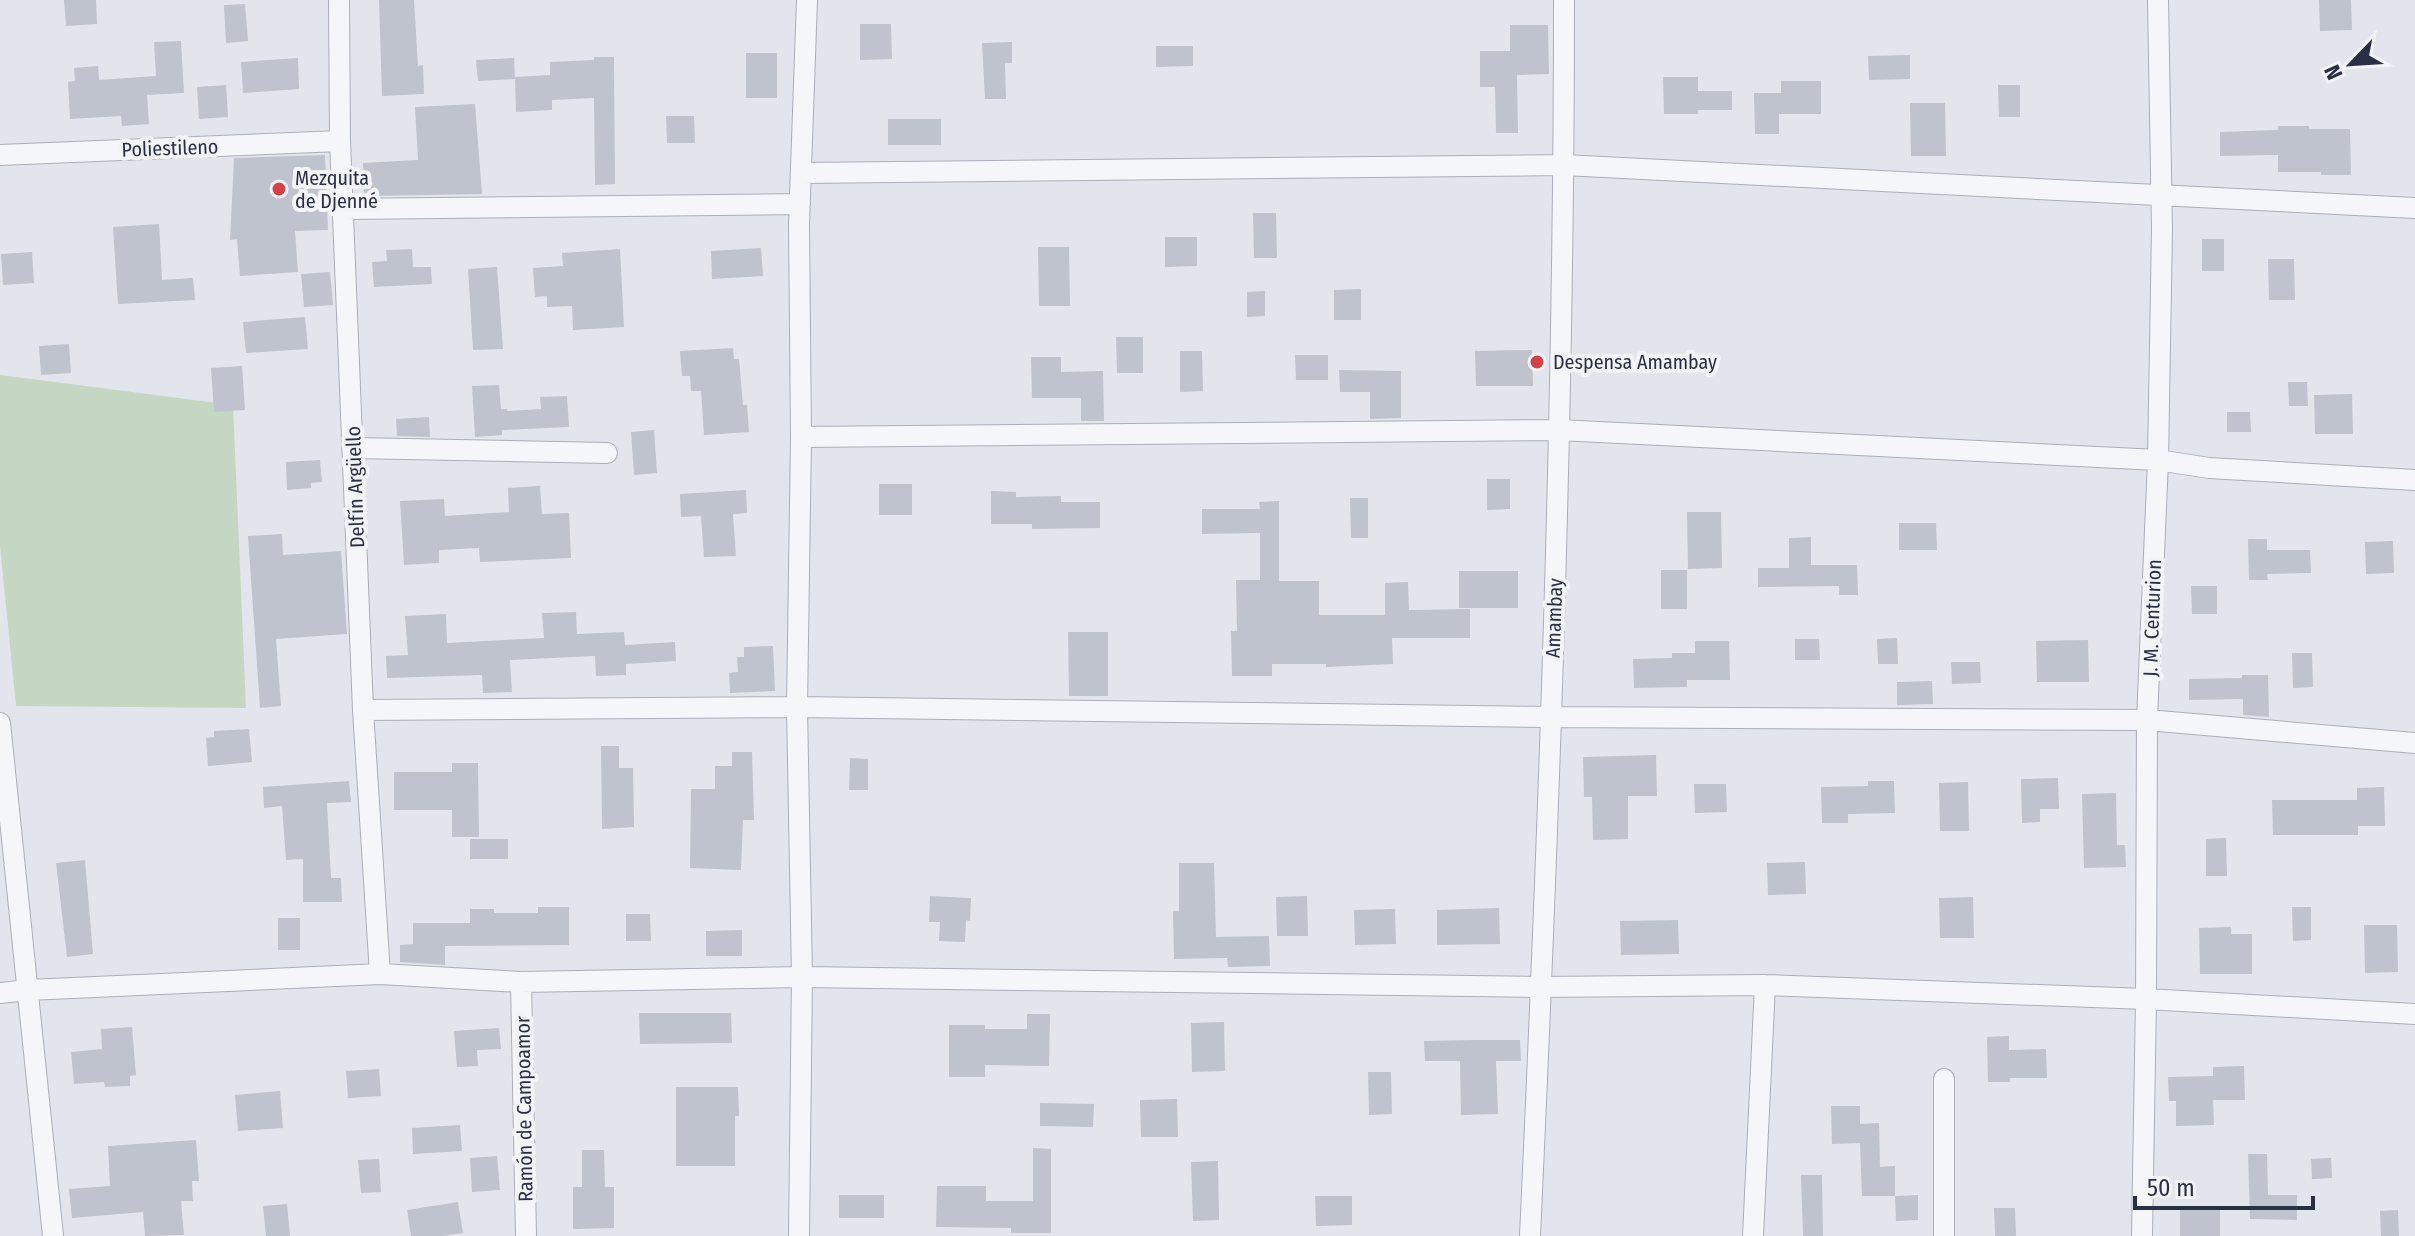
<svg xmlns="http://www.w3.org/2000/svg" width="2415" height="1236" viewBox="0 0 2415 1236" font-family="'Fira Sans Condensed',sans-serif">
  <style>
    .green { fill: #c5d6c3 }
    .building { fill: #bfc3ce }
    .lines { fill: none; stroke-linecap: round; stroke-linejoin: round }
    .minor-casing { stroke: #aaafb9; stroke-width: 22 }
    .minor { stroke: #f5f6f9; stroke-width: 20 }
    .poi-dot { fill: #d74046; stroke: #f2f4f8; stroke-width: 3 }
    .labels { text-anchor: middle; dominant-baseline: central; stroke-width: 8; stroke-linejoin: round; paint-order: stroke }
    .street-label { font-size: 20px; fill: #293044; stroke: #f2f4f8 }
    .poi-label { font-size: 20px; fill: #293044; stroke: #f2f4f8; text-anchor: start }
  </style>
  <rect width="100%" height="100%" fill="#e2e5eb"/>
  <path class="green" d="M0,375L233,405L246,708L16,706L0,546Z"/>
  <path class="building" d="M64,0H96L97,24L66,26Z
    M379,0H414L418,66L423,65L424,94L382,96Z
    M2319,0H2351L2352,30L2320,31Z
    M245,4L248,41L226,43L224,5Z
    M860,24H891L892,59L860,60Z
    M1510,25H1548L1549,74L1517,75L1518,133H1496L1495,87H1480V51H1510Z
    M181,41L184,93L147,95L149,124L122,126L121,116L70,119L68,82L75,81L74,68L98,66L99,80L156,76L154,42Z
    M1012,42V63H1005L1006,99H985L982,43Z
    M1156,46H1193V66L1156,67Z
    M746,53H777V98H746Z
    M1910,55V79L1869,80L1868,56Z
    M594,57H614L615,184L595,185L594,98L552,100V110L516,112L515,77L550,75V62L594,60Z
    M298,58L299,89L243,93L241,62Z
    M514,58L515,79L478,81L476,60Z
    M1663,77H1698V91H1732V110H1698V114H1664Z
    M1781,81H1821V114H1779V134H1755L1754,93H1781Z
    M226,85L228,117L199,119L197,87Z
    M1998,85H2020V117H1999Z
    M1910,103H1945L1946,156H1911Z
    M475,104L482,194L364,196L363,163L418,160L415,107Z
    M666,116H694L695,143H667Z
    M888,119H941V145H888Z
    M2278,126H2309V129H2350L2351,175H2321V172H2278V155L2220,156V132L2278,130Z
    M325,155L328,230L295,231L298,272L240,276L237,239L230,240L234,158Z
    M1253,213H1276L1277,258H1254Z
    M159,224L162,280L193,278L195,300L118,304L113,227Z
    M1165,237H1197V266L1165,267Z
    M2202,239H2224V271H2202Z
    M1038,247H1069L1070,306H1039Z
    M761,248L763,276L712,279L711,251Z
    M412,249L413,267H431L432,284L374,287L372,262L387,261L386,250Z
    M620,249L624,327L573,330L572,306L547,307V296L535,297L533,268L563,266L562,253Z
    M32,252L34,283L3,285L1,254Z
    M2268,259H2294L2295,300H2269Z
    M497,267L503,349L473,350L468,269Z
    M330,272L333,305L304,307L301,274Z
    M1361,289V320H1334V290Z
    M1265,291V316L1247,317V292Z
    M305,317L308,349L246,353L243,322Z
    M1116,337H1143V373H1117Z
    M69,344L71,373L41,375L39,346Z
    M733,348L734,359H739L743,405H747L749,432L704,435L701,391H691L690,376H682L680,351Z
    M1532,350L1533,386H1476L1475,351Z
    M1180,351H1202L1203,391L1180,392Z
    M1295,355H1328V380H1296Z
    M1031,357H1061V372L1103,371L1104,421H1081V398H1032Z
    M242,366L245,410L214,412L211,368Z
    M1339,370L1401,371V418L1370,419V392H1340Z
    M2288,382H2307L2308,406H2289Z
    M499,385L501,409H507V411L541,409L540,397L567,396L569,427L502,430V435L475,437L472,386Z
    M2352,394L2353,434H2315L2314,395Z
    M2227,412H2250L2251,432H2227Z
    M429,417L430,437L397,436L396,419Z
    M654,430L657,473L634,475L631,432Z
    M320,460L322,482L311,483V488L287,490L286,462Z
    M1487,479H1510V509L1487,510Z
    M879,484H912V515H879Z
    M540,486L542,514L569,513L571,558L480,562L479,548L439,550V563L404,565L400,501L444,499L445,516L509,512L508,488Z
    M746,490L747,513L733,514L736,556L704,557L701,516L681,517L680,494Z
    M991,491L1016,492V497L1061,496V502H1100V528L1032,529V524H991Z
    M1350,498H1368V538H1351Z
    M1279,501V581H1319V615H1385V583L1408,582L1409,610L1470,609V638H1392L1393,664L1326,667V664H1272V676H1232L1231,631H1237L1236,580H1260V533L1202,534V509H1260L1259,502Z
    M1687,512H1721L1722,568L1688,569Z
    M1899,523H1936L1937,550H1899Z
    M282,534L283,555L341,551L347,634L276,639L281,706L260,708L248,536Z
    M1811,537V565H1857L1858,595H1839V586L1758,587V568H1789V538Z
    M2248,539H2267V550H2310L2311,573L2267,574L2268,580H2249Z
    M2393,541L2394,573L2366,574L2365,542Z
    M1661,570H1687V609H1661Z
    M1459,571H1518V608H1459Z
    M2191,586H2217V614H2192Z
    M576,612L577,634L624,632L625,645L675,642L676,661L626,664V675L596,676L595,656L510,660L512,692L483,693L482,675L387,678L386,656L408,655L405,616L446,614L447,643L544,638L542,613Z
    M1068,632H1108V696H1069Z
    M1897,638L1898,664H1878L1877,639Z
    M1795,639H1819L1820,660H1795Z
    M2088,640L2089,682H2037L2036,641Z
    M1695,641H1729L1730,680H1687V687L1634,688L1633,659L1672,658V653H1695Z
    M773,646L775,691L730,693L729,673L738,672L737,657H744V647Z
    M2292,653H2312L2313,687L2293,688Z
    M1951,662H1980L1981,683L1952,684Z
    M2242,675H2268L2269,717L2243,715V699L2189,700V679L2242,678Z
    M1932,681L1933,704L1897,705V682Z
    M249,729L252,762L208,766L206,738L214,737V731Z
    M601,746H619V768H633L634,827L602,829Z
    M732,752H752L754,820H743L741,870L690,868L691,789H715V766H732Z
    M1656,755L1657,796H1628V839L1593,840L1592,797H1584L1583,757Z
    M850,758L868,759V790H849Z
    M452,763H478L479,837H452V810H394V772H452Z
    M2058,778L2059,809H2040V822L2022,823L2021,779Z
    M349,781L351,802L327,803L331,878H341L342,902H303V859L286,860L282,806L264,808L263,787Z
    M1868,781H1894L1895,813L1848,814V823H1822L1821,787L1868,786Z
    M1968,782L1969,831H1940L1939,783Z
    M1694,784H1726L1727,812L1695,813Z
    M2384,787L2385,826H2358V835H2273L2272,800H2357V788Z
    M2116,793L2117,845H2125L2126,867L2084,868L2082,794Z
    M2226,838L2227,876H2206V839Z
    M470,839H508V859H470Z
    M85,860L93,954L67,957L56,863Z
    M1805,862L1806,894L1768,895L1767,863Z
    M1179,863H1214L1216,937L1269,936L1270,966L1228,967L1227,958L1174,959L1173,911H1179Z
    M930,896L971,898L970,921L966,920L965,942L939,941L940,922H929Z
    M1307,896L1308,936H1277L1276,897Z
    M1973,897L1974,938H1940L1939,898Z
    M538,907H569V945L445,946V965L400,962V945L413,944V923H470V909H494V913H538Z
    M2292,907H2311V940L2293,941Z
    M1499,908L1500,944L1437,945V910Z
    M1395,909L1396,944L1355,945L1354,910Z
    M626,914H650L651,941H626Z
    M278,918H300V950H278Z
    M1678,920L1679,954L1621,955L1620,921Z
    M2364,925H2397L2398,972L2365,973Z
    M2231,927V934H2252V974H2200L2199,928Z
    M742,930V956H706V931Z
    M639,1013H731L732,1043L640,1044Z
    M1027,1014H1050L1049,1066L985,1065V1077H949V1025H985V1029H1027Z
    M1224,1022L1225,1071L1192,1072L1191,1023Z
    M132,1027L136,1075L130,1076V1086L105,1087L104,1082L74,1084L71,1052L102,1049L101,1029Z
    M499,1028L501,1049L477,1050L478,1066L457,1067L454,1031Z
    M2009,1036V1050L2046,1049L2047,1078H2010V1082H1988L1987,1037Z
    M1473,1040H1520L1521,1061H1496L1498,1114L1461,1115L1460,1061H1425L1424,1041Z
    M2244,1066L2245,1100H2213L2214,1125L2176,1126V1101H2169L2168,1077L2213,1076V1067Z
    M379,1069L381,1096L348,1098L346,1071Z
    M1368,1072H1391L1392,1114L1369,1115Z
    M676,1087H738L739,1116H735V1166H676Z
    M280,1091L283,1128L238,1131L235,1095Z
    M1177,1099L1178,1137H1141L1140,1100Z
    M1040,1103L1094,1104L1093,1127L1040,1126Z
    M1831,1106H1860V1124L1879,1123L1880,1167L1895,1166V1196H1862L1860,1143L1832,1144Z
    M460,1125L462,1151L413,1154L412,1128Z
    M196,1140L199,1181H192L193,1201H181L184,1235L145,1236L143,1212L72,1218L69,1189L110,1186L108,1146Z
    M1033,1148L1051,1149V1233H1011V1228L936,1227L937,1186H986V1201H1033Z
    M582,1150H604L605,1187H614V1228L573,1229V1187H582Z
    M2248,1154H2267L2268,1195H2297V1220L2250,1219Z
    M497,1156L500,1190L472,1192L470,1158Z
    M2331,1158L2332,1178L2312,1179L2311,1159Z
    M379,1159L381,1192L361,1193L358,1160Z
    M1218,1161L1219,1220L1193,1221L1191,1162Z
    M1801,1175H1822L1823,1236H1803Z
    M839,1195H884V1218H839Z
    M1918,1195V1220L1896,1221L1895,1196Z
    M1315,1196H1352V1225L1316,1226Z
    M458,1202L463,1233L443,1236H411L407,1210Z
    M287,1204L290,1236H266L263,1206Z
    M1994,1208H2015L2016,1236H1995Z
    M2220,1208V1236H2180V1209Z
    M2398,1210L2399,1236H2381L2380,1211Z"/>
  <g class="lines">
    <g class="minor-casing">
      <path id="minor" d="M339,0L340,141L363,710L380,974
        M0,155L340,141
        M801,173L1564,165L2415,208
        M344,209L800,204
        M801,437L1559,430L2158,460L2209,468L2415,480
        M353,448L607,453
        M363,710L797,707L1551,717L2147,720L2415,743
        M0,723L53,1236
        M521,982L526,1236
        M0,993L28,990L380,974L521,982L802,977L1541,987L1765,985L2146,999L2415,1014
        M1944,1079V1236
        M799,1236L802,977L797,707L801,437L799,224L807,0
        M1530,1236C1549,824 1564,412 1564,0
        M1753,1236L1765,985
        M2142,1236L2146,999L2147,720L2158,460L2162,229L2158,0"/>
    </g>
    <use href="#minor" class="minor"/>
  </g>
  <g class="poi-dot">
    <circle cx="279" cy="189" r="8"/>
    <circle cx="1537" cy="362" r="8"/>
  </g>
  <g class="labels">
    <g class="street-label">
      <text transform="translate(170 148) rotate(-2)">Poliestileno</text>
      <text transform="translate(355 487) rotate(-92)">Delfín Argüello</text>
      <text transform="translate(1554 618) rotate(-88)">Amambay</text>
      <text transform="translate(2152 618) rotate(-88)">J. M. Centurion</text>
      <text transform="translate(524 1109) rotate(-91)">Ramón de Campoamor</text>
    </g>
    <g class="poi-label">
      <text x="295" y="178">Mezquita<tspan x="295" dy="23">de Djenné</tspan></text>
      <text x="1553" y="362">Despensa Amambay</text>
    </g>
  </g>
  <g transform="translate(2351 64) rotate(245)" stroke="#f2f4f8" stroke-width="6" paint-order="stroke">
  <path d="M0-6L14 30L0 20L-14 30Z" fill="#293044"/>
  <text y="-12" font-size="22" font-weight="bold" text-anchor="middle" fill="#293044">N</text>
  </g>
  <path d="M2135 1196v12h178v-12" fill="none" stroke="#293044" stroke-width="4"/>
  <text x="2147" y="1196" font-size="24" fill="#293044" stroke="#f2f4f8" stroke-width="6" paint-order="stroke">50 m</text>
</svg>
